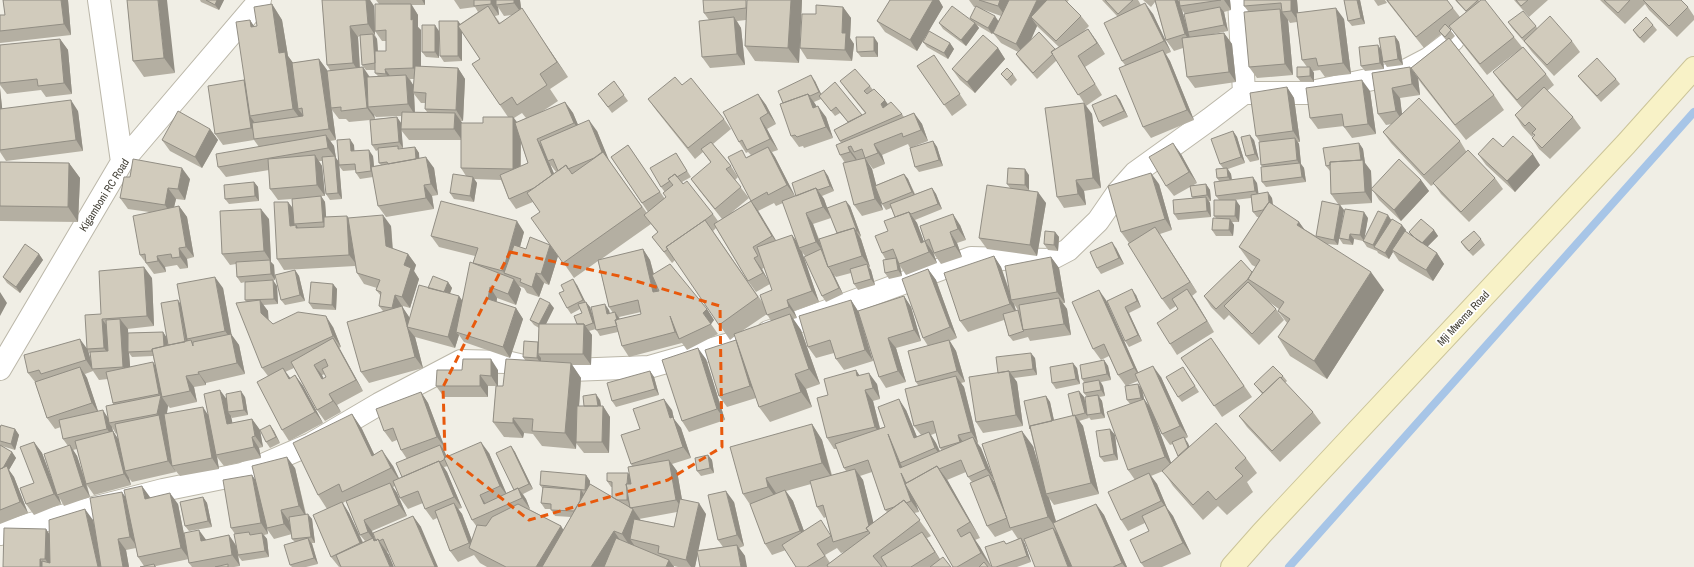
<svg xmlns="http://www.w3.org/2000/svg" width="1694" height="567" viewBox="0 0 1694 567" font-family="'Archivo Narrow',sans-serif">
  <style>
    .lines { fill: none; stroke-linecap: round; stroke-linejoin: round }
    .stream { stroke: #a7c5e7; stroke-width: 8 }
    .street-casing { stroke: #bbb7a9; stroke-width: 24 }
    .secondary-casing { stroke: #cbc499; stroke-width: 24 }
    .street { stroke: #fff; stroke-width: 22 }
    .secondary { stroke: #f8f2c7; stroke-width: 22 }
    .wall { fill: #b4afa2; fill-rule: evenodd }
    .shaded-wall { fill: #928e84 }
    .building { fill: #d1cbbc; stroke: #928e84; fill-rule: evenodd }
    .marked { fill: none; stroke: #e8590c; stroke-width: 3; stroke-dasharray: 8 5; stroke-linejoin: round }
    .labels { text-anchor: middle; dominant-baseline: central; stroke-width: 3.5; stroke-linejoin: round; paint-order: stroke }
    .street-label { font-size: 11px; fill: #423f35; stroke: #fff }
  </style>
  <rect width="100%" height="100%" fill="#f0eee5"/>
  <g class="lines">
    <path class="stream" d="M1289,567L1694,112"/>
    <g class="street-casing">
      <path id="street" d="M99,0L122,162
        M1239,0L1244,93
        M768,332L800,321L971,258L1049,260L1068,250L1098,221L1118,192L1135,173L1210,119L1244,93H1307L1377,78L1407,70L1428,59L1453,40
        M0,369L122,162L260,0
        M0,534L31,524L163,490L242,474L311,444L379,404L461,361L506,362L545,371L649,367L733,343"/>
    </g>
    <g class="secondary-casing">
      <path id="secondary" d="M1232,567L1262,533L1626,144L1694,68"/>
    </g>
    <use href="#street" class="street"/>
    <use href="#secondary" class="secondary"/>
  </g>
  <path class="wall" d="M3,0H68L71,35L0,43V15H5Z
    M127,0L175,73L144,77L133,61Z
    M200,0H224L219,10L201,2Z
    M322,0H370L374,6L375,28L379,4L376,0H425V5H412L418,15V27L421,30V67L458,68L465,79L463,121H461L462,123H483L508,117L472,64L480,59L462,32V61L444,62L440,56L460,24L478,12L475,7L460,9L454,0H520L521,9L532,24L568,77L550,89L558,101L540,113L565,102L573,113L578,125L597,131L608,159L647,213L648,212L611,157L628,145L665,199L666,197L664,191L661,187L676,153L691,177L682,182L713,214L718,221L722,219L699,190L691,179L711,163L703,152L695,159L656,110L648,99L682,85L724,119L731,129L713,144L731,166L738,177L735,180L749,198L731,213L751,201L747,157L751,155L748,152L746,153L739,142L758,94L766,105L776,124L767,129L778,150L772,152L775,157L795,196L824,170L828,176L834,191L822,196L824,199L827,208L850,206L861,236L860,237L861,239L870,267H869L871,270L875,285L858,290L854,284L851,273L836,277L834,275L843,294L826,302L822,296L805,256L802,252L819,302L794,311L797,318L793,319L801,330L820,384L806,389L812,407L770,422L759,407L756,398L727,407L719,396L737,341L735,336L730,340L675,260L672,263L660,247L652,237L658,233L651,224L600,260L643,249L650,260L654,274L707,309L714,320L711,324L718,334L687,350L682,343L629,357L622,346L618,332L600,336L596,329L589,331L592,335L591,365H572L581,378L579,406H584L600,400L601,406H603L610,417L609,453H584L576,443V449L542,446L533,434L524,433L523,438L504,437L493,422L496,386H488V397H444L436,386L462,370H498V386H503L525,360L523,357L538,342L539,328L534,325L530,320L554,308L546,324H577L582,313L580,309L571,314L567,308L577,285L585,302L590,307L593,318L609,310L610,314L613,313L609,307L598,261L574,278L556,252L558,256L549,285L544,283L539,297L527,293L524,288L519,286L521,289L516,305L497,298V302L516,308L523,319L510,358L464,342L459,335L455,348L415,337L423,368L369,383L361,372L383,311L379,306L381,296L376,290L377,288L364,284L357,273L355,266L284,270L277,259L288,202L293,208L292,199L278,200L270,189L269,170L226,177L218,167L259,147L254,140L223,145L215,134L244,80L245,82L250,20L254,27L257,26L272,4L282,20L288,56L293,63L319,59L327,70L329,82L330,70L327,65ZM498,7L504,16L513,15L500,23L495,16L499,15ZM375,31L382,41H386V51H378L377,39L375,35ZM360,36L362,65L366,70H375V73L378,76L370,77L363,67H360L358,37ZM410,79H414L413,85ZM414,94L421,103H425V109L427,112H415ZM332,110L339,119H346L349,122L370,120L372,145L376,151L378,150L379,163L381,165L374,166L373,156L354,151V145L338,161L336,158L334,146L330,141L336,140ZM522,113L526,118L517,122L514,118ZM374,115L376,117L401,116V127V123L397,117L375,119ZM401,130L409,140H461V168L466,176L450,193L454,199L474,202L477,183L474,179L501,180L509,199L516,209L533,202L540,212L550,245L526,249L520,247L524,232L431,236L439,247L475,256L473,263L474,264L462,301L459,296L450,294L452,288L448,282L428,288L410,318L402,307L403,306L410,308L419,279L414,271L416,265L408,254L393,249L391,226L349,218L326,217L325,202L321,196H325L322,166L319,161H323L326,194L330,200L342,199L339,166L343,171L356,170V173L360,179L373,177L378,206L386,217L434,209L432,196L438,195L434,168L419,158V153L415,147L400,149L399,148H403ZM521,143L528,163L521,166ZM550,164L556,172L554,174ZM774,203L776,206L783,203L797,242L792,235L776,241L758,211ZM831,218L837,233L819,239L813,224ZM716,228L748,281L756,292L770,284L772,290L763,303L713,231ZM764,268L769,282L762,269ZM641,312V314L620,319L619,317ZM767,314L771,321L742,331Z
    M802,0L799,63L755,61L745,46L746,20L737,21L741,28L745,65L710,68L702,57L709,20L704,13Z
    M890,0H939L943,7L917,51L885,32L877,21Z
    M969,0H1069L1067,2L1081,16L1089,26L1084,31L1088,29L1105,54L1085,67L1102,95L1086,106L1092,114L1101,188L1084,191L1086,205L1064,208L1057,197L1084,103L1057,60L1037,79L1020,60L1016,54L1018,52L1001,43L993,33L992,34L977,25L979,28L966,46L943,29L939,23L971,20L970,18L976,7H974ZM982,9L1001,16L998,21ZM1037,26L1039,28L1059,47L1055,49L1031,40Z
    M1102,0H1138L1141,5L1153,14L1171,52L1166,54L1170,61L1194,120L1151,138L1143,127L1125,65L1122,61L1117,16Z
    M1143,0H1178L1179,1V0H1230L1231,10L1224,12L1228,31L1209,35L1224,33L1232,44L1236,82L1195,88L1187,77L1183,48L1174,51L1166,40L1155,2L1151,7ZM1182,10L1185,14L1187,28Z
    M1297,0L1298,13L1344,19L1351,74L1325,77L1320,70L1313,71L1314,73V82H1301L1297,77L1307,67L1302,60L1297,22L1290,23L1288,20L1293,75L1257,78L1249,67L1248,11L1244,6Z
    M1344,0H1360L1365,24L1352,26L1348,21Z
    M1374,0H1385L1387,3L1378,6Z
    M1386,0L1453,8L1460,17L1466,12L1455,0H1479L1514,37L1522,47L1546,74L1554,85L1547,91L1573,117L1581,128L1550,159L1539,149L1532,138L1534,136V135L1532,137L1522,126L1515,115L1522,108L1501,83L1493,72L1519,50L1487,75L1457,37L1450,27L1449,28L1455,36L1451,40L1494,95L1504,110L1466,140L1421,83L1411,68L1446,40L1441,34L1424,48L1393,9Z
    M1514,0H1548L1529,17Z
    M1600,0H1681L1688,7L1694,16V20L1677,37L1649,10L1645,4L1625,24Z
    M843,7L851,18L850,38L854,44L852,61L807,59L800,48Z
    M1508,22L1536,26L1537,28L1572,41L1580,52L1554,76L1532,52L1526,44L1512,28Z
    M1653,25L1657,30L1644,43L1637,36L1633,30Z
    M439,31V58L426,57L422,52Z
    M1395,36L1399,42L1403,65L1387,67L1383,61L1384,69L1365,71L1361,66L1381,49Z
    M60,39L68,50L72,94L46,97L41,90L7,94L0,85V45Z
    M923,42L950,43L954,49L948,59L927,47Z
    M878,43V57H861L857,52Z
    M998,48L1005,59L975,93L960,80L952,69Z
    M934,55L967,105L952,116L917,66Z
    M1410,67L1418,78L1420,95L1400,98L1402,114L1460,141L1466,151L1495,178L1503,189L1469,222L1441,194L1434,184L1431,186L1391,143L1383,132L1392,124L1386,125L1378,114L1372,73Z
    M1001,74H1013L1017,80L1011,86L1005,79Z
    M1578,76L1616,79L1620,84L1601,102L1582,81Z
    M614,81L628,101L612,113L598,94Z
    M815,81L821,94L862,115L865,113L848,92L840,81L870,86L873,90L888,104L902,114L904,117L914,113L922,124L928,141L910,148L933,141L937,147L943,166L919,172L915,167L910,148L908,144L882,155L885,164L873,169L867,161L872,169L876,185L904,174L908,179L915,194L932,188L936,194L942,209L915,220L917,223L924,242L925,241L933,252L937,263L906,275L900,266L902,276L889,279L885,273L886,260L882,253L888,231L895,217L891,208L886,210L882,204L879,197L883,210L862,216L854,205L845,163L840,155L841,143L834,130L848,122L840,113L835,116L821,99L814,102L816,107L826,117L833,138L804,148L803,146L799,147L791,136L783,103Z
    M1287,87L1294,98L1300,142H1298L1299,144L1301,164L1304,168L1306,182L1266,187L1262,182L1263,167L1261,165L1260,142L1256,136Z
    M0,88L2,109L78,111L83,151L6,161L0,152Z
    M1370,91L1376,134L1352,138L1344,127V126L1318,129L1310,118Z
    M1116,95L1120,100L1128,117L1103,127L1099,122Z
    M210,129L218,140L202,168L170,151L162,140Z
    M1233,131L1237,137L1245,163L1228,169L1231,174L1232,179L1257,183L1258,194L1272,198L1273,205L1299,222L1304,229L1316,236L1338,204L1331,194L1330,171L1326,166L1359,143L1363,149L1365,163L1371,171L1372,189L1421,180L1429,191L1401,221L1379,200L1372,189V203L1340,205L1344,210L1338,245L1327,244L1384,290L1327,379L1290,356L1278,337L1287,323L1278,311L1279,309L1269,302L1276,309L1284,320L1259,345L1229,315L1224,320L1211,307L1204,296L1252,272L1256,267L1252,265L1239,247L1259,217H1257L1253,212L1251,198L1234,200L1240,206L1239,222H1232L1234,225L1233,236H1216L1212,230L1216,218L1214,216L1219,200L1216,196L1219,181L1217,178L1223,168L1220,164Z
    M1254,140L1259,160L1250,162L1246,156Z
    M1181,154L1197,183L1192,186L1206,184L1210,190L1211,201H1209L1210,203L1211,217L1178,220L1174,214L1193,198L1192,197L1190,187L1174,196L1166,186Z
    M1478,154L1540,165L1515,192L1486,165Z
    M0,162L69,163L80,178L78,222L0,221Z
    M1029,175V190L1046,203L1037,256L987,249L979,238L1010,188L1007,184Z
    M130,177L190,179L185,200L176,199L174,207L179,206L187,217L194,257L187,259L188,268L180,269L177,265L165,267L166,272L154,274L140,255L149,212L128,209L120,198Z
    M254,182L258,187L259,201L229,204L225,199Z
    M1159,184L1172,230L1160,234L1197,292L1192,296L1214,332L1177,355L1170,344L1178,309L1176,306L1170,310L1162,299L1129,243L1121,232Z
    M1368,218L1364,239L1391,220L1406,230L1405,232L1411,235L1409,232L1434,230L1438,236L1427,247L1437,253L1444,264L1433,281L1399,261L1393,252L1389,259L1378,253L1377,251L1367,247L1363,241L1354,239L1353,245L1343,244L1339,238Z
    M269,219L271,262L274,265L275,280L262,281L277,286L278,304L263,305L268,311V320L273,324L333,327L341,347L339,348L363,391L337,405L341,412L325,421L317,410L294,368L285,372L290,378L295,375L303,386L323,423L289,441L282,430L268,376L262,368L247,302L245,300V282L241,283L237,277L236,264L230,265L222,254ZM325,374L326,377L323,379L322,375Z
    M960,225L966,240L957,243L962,257L941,264L925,241Z
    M1055,232L1059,237L1058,251L1048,250L1044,244Z
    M1481,239L1485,245L1473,256L1465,248L1461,242Z
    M1116,248L1124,264L1101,274L1097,268Z
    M39,254L43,260L20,293L7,283L3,277Z
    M994,256L1001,267L1010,292L1051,257L1059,268L1065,303H1063L1067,309L1071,335L1030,341L1028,337L1013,341L1009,336L1004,320L968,332L960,321ZM1014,304L1018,310H1016Z
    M928,269L936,280L957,338L950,341L956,351L965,382L961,383L964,387L978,443H977L981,448L994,480H993L995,483L1033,446L1040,471L1030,429L1046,396L1050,402L1054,420L1073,416L1079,391L1084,397L1087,410V397L1084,393V382L1082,379L1104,360L1108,366L1111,380L1101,382L1103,386L1105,396L1099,397L1102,401L1105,418L1091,420L1088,416L1089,418L1079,421L1083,426L1099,494L1054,505L1049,498L1056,521L1096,504L1104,515L1127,567H1072L1067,555L1025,541L1024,542L1025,544L1031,562L1017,567H992L1004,541L1006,544L1018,539L1012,530L995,537L987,526L972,482L968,477L966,472L947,480L980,538L975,540L980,547L992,567H953L915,502L919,512L914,513L931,536L927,538L940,559L951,567H796L786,550L772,555L765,544L751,506L743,494L812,424L822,440L832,475L846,471L844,468L837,449H834L827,438L828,395L856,370L859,375L877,384L880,399L873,401L880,428L885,427L906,410L917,437L921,435L914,426L918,385L916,382L928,346L923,338ZM936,433L940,448L942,451H940L936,443L931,435ZM872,472L885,510L887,512L873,523L863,480L860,476ZM811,484L817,507L824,518L826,517L831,536L804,531L793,501L786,491ZM837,548L841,553L845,552L830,563L825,555Z
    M295,270L299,276L305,301L285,305L281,300Z
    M152,278L154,326L127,329L128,333L163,332L166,337L180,304L223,288L231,334L239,345L245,374L206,383V385L194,387L197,402L170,408L168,406L167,413L208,414L226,399L245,397L248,415L232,418L231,416L232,423L252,419L260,430L263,447L259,448L261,458L224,466L217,457L219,469L180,476L175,470L176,472L132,482L129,478L131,485L94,495L87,485L90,497L64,506L59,497L61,504L34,515L26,504L34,483V442L42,453L52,481L68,446L63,439L61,427L55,429L47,418L35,382L28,373L87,348L101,314ZM88,350L90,354L91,362ZM129,353L132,357L153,356L155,366L130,367ZM93,371L99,380L108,379L113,404L108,417L98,411L87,378L85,374ZM112,427L116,434L117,433L118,439L113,431ZM77,449L85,479L77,456L73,450Z
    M333,284L337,289L336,310L313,309L309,303Z
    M1136,295L1141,307L1129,313L1142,341L1129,347L1125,341L1107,301Z
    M904,296L911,307L921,341L896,348L906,382L886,388L879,377L858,311Z
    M851,300L858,311L873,361L844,370L836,359L834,353L816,358L808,347Z
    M1106,300L1138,372L1161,377L1188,437L1185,439L1189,447L1246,458L1257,473L1247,482L1253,492L1227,515L1218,506L1203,520L1173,486L1163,471L1151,476L1157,484L1167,508L1173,516L1191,554L1162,567H1144L1141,563L1149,531L1145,523L1128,531L1121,520L1135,480L1128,470L1130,404L1127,400L1126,386L1118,375L1109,356L1101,360L1093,349ZM1138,381L1141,387L1138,384L1126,386ZM1143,392L1149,406L1144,399ZM1155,420L1162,434L1170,445L1173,444L1178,456L1171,463Z
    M1211,338L1252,397L1222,417L1181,358Z
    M1035,358L1037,375L1014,378L1017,382L1023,426L983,433L976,422L998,373Z
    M706,359L725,420L689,432L682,421Z
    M1077,368L1080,384L1056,389L1052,383Z
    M650,371L654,377L659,395L616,407L612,401Z
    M1187,373L1199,392L1182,402L1178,397Z
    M1283,376L1287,381L1285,383L1313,412L1321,423L1280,462L1247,427L1239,416L1262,394L1254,384Z
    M421,392L428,403L445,448L443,449L447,457L489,453L506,493L514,490L511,446L515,452L533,489L523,494L526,499L530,509H529L561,526L563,530L571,517L555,516L551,509H545L541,503L543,489L540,485L586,475L590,481V484L612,497V487H611L607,481L628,473L629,476L632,466L631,464L640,429L672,410L674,419L681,428L691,458L672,464L677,471L682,500L706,514L698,550L723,547L718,540L734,502L744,546L739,548L745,556L698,553L695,567H678L674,566V567H487L480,563L474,555L458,562L450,551L437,518L433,520L425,509L423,503L408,509L400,498L395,486L393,487L397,493L407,516L372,531L375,541L413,516L421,527L387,552L389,555L339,567L331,557L327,509L318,495L352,414L362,429L374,454L393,466L399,478L402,477L407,459L401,450L397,440L392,442L384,431ZM448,466L472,520L477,527L472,541L462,514L458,509L462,508L447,472L444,467ZM346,501L360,535L365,541L363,542L349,513L343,503ZM677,512L674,527L640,520L639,519Z
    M270,425L274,431L280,443L270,448L266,442Z
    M0,428L15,429L19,435L15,450L2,446L12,452L16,458L9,470L14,477L28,513L0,524Z
    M1110,429L1115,435L1118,460L1104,462L1100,457Z
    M708,455L712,460L714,473L701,476L697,471Z
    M295,468L306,514L312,519L315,543H312L318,564L306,567H292L290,565L295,542L292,539V534L274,539L267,529L268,534L264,535L267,539L269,557L242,561L238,556L240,566L234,567H192L189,563V559L156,566V567H140L144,566L138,557L136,548L126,550L129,567H3L46,529L50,535L93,520L95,528L125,497H150L178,504L185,540H206L229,535L236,545L235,534L231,528L255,479ZM289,521H290L292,533Z
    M203,497L207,503L212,527L189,531L185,526Z"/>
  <path class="shaded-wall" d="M61,0H68L71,35L64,24Z
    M158,0H167L175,73L164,58Z
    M217,0H224L219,10L215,5Z
    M366,0H370L374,6L375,35L368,24Z
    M422,0H425V5Z
    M491,0H497L496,5L498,7L499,15L491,4Z
    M514,0H520L522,14L514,3Z
    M791,0H802L799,63L788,48Z
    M933,0H939L943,7L917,51L910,40Z
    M1000,0H1012L1006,17L998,6Z
    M1037,0H1049L1031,17L1037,26L1024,55L1016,44Z
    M1175,0H1178L1180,3V6L1182,10L1192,45L1185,34Z
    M1224,0H1230L1231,10Z
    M1291,0H1297L1299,22L1291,11Z
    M1357,0H1360L1365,24L1361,18Z
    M1145,3L1153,14L1171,52L1164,41Z
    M272,4L282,20L288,56L296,67L298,109L303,115L304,124L293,109L279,53Z
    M411,4L418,15V27L421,30V79L413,68L411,20Z
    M843,7L851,18L850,38L854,44L852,61L845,50L842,33Z
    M1220,7L1224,12L1228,31L1224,25Z
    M522,8L532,24L568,77L557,62Z
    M1336,8L1344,19L1351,74L1343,63Z
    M1280,9L1288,20L1293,75L1285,64Z
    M995,16L999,22L992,34L988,28Z
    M734,17L741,28L745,65L737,54Z
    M250,20L260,35L251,27Z
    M458,21L462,26V61L458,56Z
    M975,23L979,28L966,46L961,40Z
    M435,25L439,31V58L435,52Z
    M350,26L358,37L360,74L353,63Z
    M1088,29L1096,40L1105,54L1097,43Z
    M1224,33L1232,44L1236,82L1229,72Z
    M373,34L377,39L379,69L375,63Z
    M1395,36L1399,42L1403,65L1398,59Z
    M874,37L878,43V57L874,51Z
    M60,39L68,50L72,94L64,83Z
    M950,43L954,49L948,59L944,53Z
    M1378,45L1382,51L1384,69L1380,63Z
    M998,48L1005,59L975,93L967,82Z
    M1163,50L1170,61L1194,120L1187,110Z
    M319,59L327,70L332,108H331L332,110L336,140L329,129Z
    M363,67L370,78L368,107L374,115L375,119L367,108Z
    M1310,67L1314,73V82L1310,76Z
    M1410,67L1418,78L1420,95L1412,84Z
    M458,68L465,79L463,121L456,110Z
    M385,69L393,80V85L386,74Z
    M406,75L414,86L413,92L414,94L415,115L408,104Z
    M811,75L815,81L823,98L819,92Z
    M244,80L251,91L250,116L257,126L259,139L251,128Z
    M1362,80L1370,91L1376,134L1368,124Z
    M1287,87L1294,98L1300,142L1293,131Z
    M0,88L3,116L0,111Z
    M1392,88L1400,98L1403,122L1396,111Z
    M758,94L766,105L776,124L768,113Z
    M808,94L816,105L821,119L813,108Z
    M1116,95L1120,100L1128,117L1124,111Z
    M71,100L78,111L83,151L76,140Z
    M885,100L892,111L889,115L881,104Z
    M565,102L573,113L582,134L574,123Z
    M1084,103L1092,114L1101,188L1093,178Z
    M818,106L826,117L833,138L826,127Z
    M455,113L463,124L462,140L454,129Z
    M914,113L922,124L928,141L921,130Z
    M397,117L401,123L403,148L399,142Z
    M513,117L521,128L520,180L513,169Z
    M760,118L767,129L778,150L770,139Z
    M589,120L597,131L611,165L603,154Z
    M210,129L218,140L202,168L195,157Z
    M1233,131L1237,137L1245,163L1241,157Z
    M326,135L334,146L336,158L339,162L342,199L338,193L335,157L328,148Z
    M1250,135L1254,140L1259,160L1255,154Z
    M1295,138L1299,144L1301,164L1304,168L1306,182L1302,177L1300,165L1297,160Z
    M350,139L354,145L355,157L351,151Z
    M537,139L544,150L548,161L550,164L561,190L553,179Z
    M933,141L937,147L943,166L939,160Z
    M1173,143L1181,154L1197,183L1189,172Z
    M1359,143L1363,149L1365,163L1371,171L1372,203L1365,192Z
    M874,144L882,155L885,164L878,153Z
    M415,147L419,153L420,169L416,164Z
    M768,147L775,157L795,196L787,185Z
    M848,147L856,158L858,163L850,152Z
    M369,150L373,156L375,177L371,171Z
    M1533,154L1540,165L1515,192L1507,181Z
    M315,155L322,166L325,196L317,185Z
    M426,157L434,168L438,195L431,184Z
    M865,158L872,169L883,210L875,199Z
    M69,163L80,178L78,222L68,207Z
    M182,168L190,179L185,200L178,189Z
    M1227,168L1231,174L1232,183L1228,177Z
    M1025,169L1029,175V190L1025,185Z
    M824,170L828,176L834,191L830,186Z
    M1151,173L1159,184L1172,230L1165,219Z
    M904,174L908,179L916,198L912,192Z
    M473,177L477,183L474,202L470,196Z
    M1253,177L1257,183L1259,197L1255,191Z
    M1076,180L1084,191L1086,205L1078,194Z
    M1421,180L1429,191L1401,221L1394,210Z
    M254,182L258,187L259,201L255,196Z
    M1206,184L1210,190L1211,201L1207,195Z
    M424,185L432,196L434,209L426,198Z
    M168,188L176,199L172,216L165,205Z
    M816,188L824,199L831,218L823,207Z
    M932,188L936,194L942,209L938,204Z
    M1038,192L1046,203L1037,256L1030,245Z
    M1268,192L1272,198L1274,215L1270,209Z
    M321,196L325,202L327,228L323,222Z
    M1206,197L1210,203L1211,217L1207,211Z
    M1236,200L1240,206L1239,222L1235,216Z
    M751,201L759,212L780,247L772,236Z
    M846,201L850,206L861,236L857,231Z
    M288,202L296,213L294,224L296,227V225L304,236L290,226Z
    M1340,205L1344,210L1338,245L1334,240Z
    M179,206L187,217L194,257L186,247Z
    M261,209L269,219L271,262L274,265L275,280L271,274L270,260L264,251Z
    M909,212L917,223L928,253L921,243Z
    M1364,212L1368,218L1364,241L1360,235Z
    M806,213L813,224L823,252L816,242Z
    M953,214L960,225L966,240L958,229Z
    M383,215L391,226L393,257L386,246Z
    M1388,215L1392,221L1374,247L1377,251L1373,245Z
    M347,216L355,227L357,265L349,255Z
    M1230,219L1234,225L1233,236L1229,230Z
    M517,221L524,232L512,276L504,273L510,282L503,271Z
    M1299,222L1312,240L1297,225Z
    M1402,225L1406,230L1394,251L1392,250L1393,252L1389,259L1385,253Z
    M1155,227L1162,238L1197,292L1190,282Z
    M854,228L861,239L870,267L862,256Z
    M1434,230L1438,236L1425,249L1421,243Z
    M950,232L957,243L962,257L955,246Z
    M1055,232L1059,237L1058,251L1054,245Z
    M1350,234L1354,239L1353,245L1349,240Z
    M792,235L800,246L799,248L802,252L819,302L812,291Z
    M925,241L933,252L937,263L929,252Z
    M1112,242L1116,248L1124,264L1119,258Z
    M550,245L558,256L549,285L541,274Z
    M179,248L187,259L188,268L180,257Z
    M643,249L650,260L661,303L653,292Z
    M1437,253L1444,264L1433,281L1426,270Z
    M39,254L43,260L20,293L16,287Z
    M408,254L416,265L414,271L419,279L410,308L402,297L404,265Z
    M157,256L165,267L166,272L158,261Z
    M994,256L1001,267L1012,300H1011L1014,304L1017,315L1010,304Z
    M1051,257L1059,268L1065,303L1057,292Z
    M754,258L762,269L770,284L763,273Z
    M896,258L900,264H899L900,266L902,276L898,270Z
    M867,264L871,270L875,285L871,279Z
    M144,267L152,278L154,326L147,316Z
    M830,269L834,275L843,294L839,288Z
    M928,269L936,280L957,338L950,327Z
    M295,270L299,276L305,301L300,295Z
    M1371,272L1384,290L1327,379L1314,361Z
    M536,273L544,283L539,297L532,287Z
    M215,277L223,288L233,342L225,331Z
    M514,279L521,289L516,305L508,294Z
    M573,279L577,285L586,303V302L590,307L597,329L593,323L587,305L583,300Z
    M273,280L277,286L278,304L274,299Z
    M448,282L452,288L447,300L443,295Z
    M333,284L337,289L336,310L332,305Z
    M490,287L497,298L495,310L488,299Z
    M1132,289L1136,295L1141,307L1137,301Z
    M1187,289L1195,300L1214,332L1207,321Z
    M1099,290L1106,300L1141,379L1134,368Z
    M0,292L7,303L0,316Z
    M395,295L409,317L412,328L407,327L415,337L423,368L415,357L399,319L392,308Z
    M459,296L467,307L456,332L459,335L455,348L448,337Z
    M904,296L911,307L921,341L914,330Z
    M1059,298L1067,309L1071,335L1064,324Z
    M178,300L182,306L187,339L188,340L190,349L186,343Z
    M260,300L268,311L269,324L261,313Z
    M787,300L794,311L797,318L789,307Z
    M851,300L858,311L873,361L865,350Z
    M550,303L554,308L543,330L539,324Z
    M605,304L609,310L611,320L607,314Z
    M1125,307L1129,313L1142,341L1138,335Z
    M516,308L523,319L510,358L503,347Z
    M707,309L714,320L711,324L703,313Z
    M615,312L619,318L622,332L618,326Z
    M790,314L801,330L820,384L809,369Z
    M326,316L333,327L341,347L333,336Z
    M670,316L679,339L675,332Z
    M102,319L110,330L112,359L104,348Z
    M120,319L128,329L129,352H128L129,353L131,377L123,367Z
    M584,324L592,335L591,365L583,354Z
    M163,332L167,338L168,356L164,350Z
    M231,334L239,345L245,374L237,363Z
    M333,338L340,349L363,391L356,380Z
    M888,338L896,348L906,382L898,371Z
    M80,339L88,350L93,369H92L86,360Z
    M736,340L757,397L750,386Z
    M949,340L956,351L965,382L957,371Z
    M538,342V354L541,358V364L537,358Z
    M698,348L706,359L725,420L717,409Z
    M1031,353L1035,358L1037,375L1033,369Z
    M491,359L498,370V387L491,376Z
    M1104,360L1108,366L1111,380L1107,374Z
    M153,362L160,373L162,397L168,406L165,424L166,426L172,466L175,470L176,472L168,461L159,418L157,414L161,396L159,394Z
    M571,363L581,378L576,449L565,433Z
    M1073,363L1077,368L1080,384L1076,379Z
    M314,365L322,375L329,390L322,379Z
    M1153,366L1161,377L1188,437L1180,426Z
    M80,367L87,378L99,414L92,403Z
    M283,368L291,379H289Z
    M856,370L863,381L857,376Z
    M650,371L654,377L659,395L655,389Z
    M1009,371L1017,382L1023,426L1016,415Z
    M198,372L206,383V385L199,374Z
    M869,373L877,384L880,399L873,388Z
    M795,374L806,389L812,407L801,392Z
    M295,375L303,386L323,423L315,412Z
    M480,375L488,386V397L480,386Z
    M186,376L194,387L197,402L190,391Z
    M956,376L964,387L978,443L971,432Z
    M1099,380L1103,386L1105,396L1101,390Z
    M1138,384L1142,390L1145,403L1141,398Z
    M220,390L228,401V412L231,416L235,435L227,424Z
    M865,390L873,401L882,437L875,427Z
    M241,391L245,397L248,415L244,410Z
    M1079,391L1084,397L1088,415H1087L1089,418L1085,413Z
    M421,392L428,403L445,448L437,437Z
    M329,394L337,405L341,412L333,401Z
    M596,394L600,400L602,412L598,407Z
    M1098,395L1102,401L1105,418L1101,413Z
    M1046,396L1050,402L1056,430L1052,424Z
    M664,399L672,410L674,419L681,428L691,458L683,447L670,418Z
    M899,399L906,410L922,449L914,438Z
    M1144,399L1152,410L1173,468L1165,457Z
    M603,406L610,417L609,453L602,442Z
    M203,407L210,418L216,455L217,457L219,469L212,458Z
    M103,410L110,421L109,423L112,427L115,440L107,429Z
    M352,414L362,429L382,471L372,456Z
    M1075,415L1083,426L1099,494L1091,483Z
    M513,418L524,433L523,438L513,423Z
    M252,419L260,430L263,447L255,436Z
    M812,424L822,440L832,478L822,463Z
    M270,425L274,431L280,443L276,437Z
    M15,429L19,435L15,450L11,444Z
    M1110,429L1115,435L1118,460L1114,454Z
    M113,431L120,442L125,471L129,478L131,485L124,474Z
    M1022,431L1033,446L1047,493L1046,494L1049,498L1059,532L1048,517Z
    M929,432L936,443L943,459L935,448Z
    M888,434L900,463L903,468H900Z
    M958,435L966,446L960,442Z
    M252,437L259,448L261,458L254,447Z
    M973,437L981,448L994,480L986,469Z
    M1184,437L1188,443L1197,464L1193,458Z
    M34,442L42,453L58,495H57L59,497L61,504L54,494Z
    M481,442L489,453L508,497L500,486Z
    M70,445L77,456L90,497L83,486Z
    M440,445L444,450L450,465L446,459Z
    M511,446L515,452L533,489L529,484Z
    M382,450L393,466L401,483L391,468Z
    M12,452L16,458L9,470L14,477L28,513L0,473Z
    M708,455L712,460L714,473L710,468Z
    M287,457L295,468L306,517L299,506Z
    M669,460L677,471L684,511L676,500Z
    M439,461L447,472L462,508L454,497Z
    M937,466L948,481L980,538L970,522Z
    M855,469L863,480L878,541L870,530Z
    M628,473L632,479L631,506L627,500Z
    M901,473L906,483L911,489L919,512L911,501Z
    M1149,473L1157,484L1167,508L1173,516L1191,554L1183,543L1167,509L1161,501Z
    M252,475L260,486L268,534L261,523Z
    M586,475L590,481L589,495L585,490Z
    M989,475L997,486L1007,518Z
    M766,478L776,493L779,502L768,487Z
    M390,483L397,493L407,516L399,505Z
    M142,486L150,497L152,510L145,499Z
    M518,488L526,499L530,509L522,498Z
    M581,490L585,496L579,512Z
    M785,490L793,501L808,542L800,531Z
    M726,491L734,502L744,546L737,535Z
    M122,492L130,503L138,548L130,537Z
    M170,493L178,504L189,559L181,548Z
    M480,495L487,506L484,504Z
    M203,497L207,503L212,527L208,521Z
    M342,502L349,513L368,554L360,543Z
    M454,503L462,514L476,551H474L469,543Z
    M699,503L706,514L695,567H691L686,560Z
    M1096,504L1104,515L1127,567H1125L1122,563Z
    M85,509L93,520L103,567H98Z
    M633,509L644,525L630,539L634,545L632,549L622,534Z
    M281,510L289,521L292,534L284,524Z
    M308,514L312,519L315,543L311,537Z
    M413,516L421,527L438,567H435Z
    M364,520L372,531L376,542L374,541L368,532Z
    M561,526L571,542L556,567H536Z
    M1053,528L1061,538L1072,567H1068Z
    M46,529L53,540L51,567L45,559Z
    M199,530L207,541H201Z
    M614,531L624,546L611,567H591Z
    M922,532L930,543L942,563L935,552Z
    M970,532L980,547L991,567L981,553Z
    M262,533L267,539L269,557L265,551Z
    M229,535L236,546L240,566L232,555Z
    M308,538L312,544L318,564L314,558Z
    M1021,538L1025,544L1031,562L1027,556Z
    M118,539L126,550L129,567H123Z
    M378,539L389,555L394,567H390Z
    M737,545L745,556L747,567H741Z
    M40,559L45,567H40Z
    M669,560L674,567H666Z"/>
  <path class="building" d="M3,0H61L64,24L0,31V15H5Z
    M127,0H158L164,58L133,61Z
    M206,0H217L215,5Z
    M322,0H366L368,24L350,26L353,63L327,65Z
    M474,0H491V4L474,6Z
    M496,0H514V3L496,5Z
    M703,0H746V8L704,13Z
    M747,0H791L788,48L745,46Z
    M890,0H933L910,40L877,21Z
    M979,0H1000L998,6Z
    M1009,0H1037L1016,44L993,33Z
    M1047,0H1065L1081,16L1056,41L1031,17Z
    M1105,0H1133L1118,14Z
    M1155,0H1175L1185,34L1166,40Z
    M1179,0H1221L1180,6Z
    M1244,0H1291V11L1282,12L1281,3L1244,6Z
    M1344,0H1357L1361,18L1348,21Z
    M1387,0H1447L1453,8L1416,37Z
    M1456,0H1478L1466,11Z
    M1481,0H1485L1514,37L1480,64L1449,26Z
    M1516,0H1528L1521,6Z
    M1604,0H1630L1618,13Z
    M1643,0H1681L1688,7L1669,26Z
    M1145,3L1164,41L1122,61L1104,23Z
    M272,4L279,53L285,52L293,109L250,116L236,22L250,20L251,27L257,26L254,7Z
    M375,4H411V20L413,19V68L385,69L386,74L375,73V51H386V30L375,31Z
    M816,5L843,7L842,33H846L845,50L800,48L802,14H816Z
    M488,6L499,24L522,8L557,62L540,74L547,85L517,105L512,97L500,105L472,64L480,59L458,26Z
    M952,6L975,23L961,40L939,23Z
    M976,6L995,16L988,28L970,18Z
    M1220,7L1224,25L1188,32L1184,14Z
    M1336,8L1343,63L1318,66L1316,58L1302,60L1296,13Z
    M1280,9L1285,64L1249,67L1244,12Z
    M1523,11L1536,26L1522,38L1508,22Z
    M1550,16L1572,41L1547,65L1524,41Z
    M734,17L737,54L702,57L699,21Z
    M1646,17L1653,25L1640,38L1633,30Z
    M439,21H458V56H440Z
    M1445,24L1451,30L1445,37L1439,31Z
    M422,25H435V52H422Z
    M1088,29L1097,43L1078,56L1095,84L1078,95L1051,52Z
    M929,31L950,43L944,53L923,42Z
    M1039,32L1055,49L1051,52L1053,54L1033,73L1016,54Z
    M1224,33L1229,72L1187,77L1182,38Z
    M373,34L375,63L362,65L360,35Z
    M983,35L998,48L967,82L952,69Z
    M1395,36L1398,59L1383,62L1379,38Z
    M856,37H874V51L857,52Z
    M1449,38L1494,95L1455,125L1411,68Z
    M60,39L64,83L38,86L37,79L0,83V45Z
    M1378,45L1380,63L1361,66L1359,47Z
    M1523,47L1546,74L1517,100L1493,72Z
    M1163,50L1187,110L1143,127L1119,68Z
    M934,55L960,94L944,105L917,66Z
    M1597,58L1616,79L1597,96L1578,76Z
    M319,59L329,129L254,139L252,123L303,116L302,108L298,109L292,63Z
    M415,66L458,68L456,110L425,109L426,93L413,92Z
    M363,67L367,108L341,111V107L331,108L327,71Z
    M1297,67H1310V76L1297,77Z
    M1410,67L1412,84L1392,88L1396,111L1378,114L1372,73Z
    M1007,68L1013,74L1007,80L1001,74Z
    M855,69L870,86L864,91L867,94L874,89L885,100L881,104L883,108L891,102L902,114L840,141L834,130L866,113L840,81Z
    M406,75L408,104L368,107L367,77Z
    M811,75L819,92L810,96L808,94L783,103L778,91Z
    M675,77L682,85L691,78L724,119L688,148L648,99Z
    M244,80L251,128L215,134L208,86Z
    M1362,80L1368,124L1344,127L1342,114L1310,118L1306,88Z
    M614,81L624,95L608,107L598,94Z
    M835,82L862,115L848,122L836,107L831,111L819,96Z
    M1287,87L1293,131L1256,136L1250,93Z
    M1544,87L1573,117L1542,148L1532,138L1535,135L1532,133L1536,129L1529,122L1525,126L1515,115Z
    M758,94L768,113L760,118L770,139L747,150L742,140L739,142L723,112Z
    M808,94L813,108L818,106L826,127L797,137L795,135L791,136L780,104Z
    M1116,95L1124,111L1099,122L1092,105Z
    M1419,98L1460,141L1424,175L1383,132Z
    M71,100L76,140L0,150V109Z
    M565,102L574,123L537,139L552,175L534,188L509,199L500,175L528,163L515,123Z
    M1084,103L1093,178L1076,180L1078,194L1057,197L1045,108Z
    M178,111L210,129L195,157L162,140Z
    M402,112L455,113L454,129H401Z
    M914,113L921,130L903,137L902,133L874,144L878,153L865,158L862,149L854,152L851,146L848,147L850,152L840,155L836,145Z
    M397,117L399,142L372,145L370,120Z
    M483,117H513V169L461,168V123H483Z
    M589,120L602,152L594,158L568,169L566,165L558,171L553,159L548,161L540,141Z
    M1233,131L1241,157L1220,164L1211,139Z
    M326,135L328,148L218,167L216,154Z
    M1250,135L1255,154L1246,156L1241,137Z
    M1513,136L1533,154L1507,181L1478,154L1493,138L1503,147Z
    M1295,138L1297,160L1261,165L1259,142Z
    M350,139L351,151L369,150L371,171L356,173L355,164L339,165L337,140Z
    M933,141L939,160L915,167L910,148Z
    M711,142L731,166L726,169L741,187L715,209L691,179L711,162L701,149Z
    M1173,143L1189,172L1166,186L1149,157Z
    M1359,143L1361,160L1330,162V165L1326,166L1323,148Z
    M628,145L660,192L642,203L611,157Z
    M398,146V149L415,147L416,159L388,164L387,162L379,163L378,148Z
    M768,147L787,185L768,195L767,192L751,201L728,157L742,150L746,158Z
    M1468,150L1495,178L1461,212L1433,183Z
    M603,152L642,207L563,263L531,218L540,212L527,193L566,165L572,174Z
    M676,153L687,171L677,177L675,174L668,179L670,181L661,187L650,168Z
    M315,155L317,185L270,189L268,159Z
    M335,156L338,193L326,194L322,157Z
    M426,157L431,184L424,185L426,198L378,206L371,167Z
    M865,158L875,199L854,205L843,163Z
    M133,159L182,168L178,189L168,188L165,205L120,198L124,177H130Z
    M1399,159L1421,180L1394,210L1371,189Z
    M1363,160L1365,192L1331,194L1330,162Z
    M0,162L69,163L68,207L0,206Z
    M1300,163L1302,177L1262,182L1261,167Z
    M1008,168L1025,169V185L1007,184Z
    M1227,168L1228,177L1217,178L1216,169Z
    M824,170L830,186L818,190L816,188L796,196L792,183Z
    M1151,173L1165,219L1121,232L1108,186Z
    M453,174L473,177L470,196L450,193Z
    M675,174L683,184L687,181L713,214L705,220L666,247L668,249L664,252L652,237L658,232L644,215L666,197L663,193L673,185L668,179Z
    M904,174L912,192L882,204L875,186Z
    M1253,177L1255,191L1216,196L1214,182Z
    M254,182L255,196L225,199L224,185Z
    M1206,184L1207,195L1192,197L1190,186Z
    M987,185L1038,192L1030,245L979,238Z
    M816,188L823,207L806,213L816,242L799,248L782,201Z
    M932,188L938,204L911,214L909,212L895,217L890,204Z
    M1268,192L1269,202L1263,210L1253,212L1251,195Z
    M321,196L323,222L294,224L292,199Z
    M1206,197L1207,211L1174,214L1173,200Z
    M1214,200H1236L1235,216H1214Z
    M441,201L517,221L503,271L473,263L478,248L431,236Z
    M751,201L772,236L753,247L758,256L754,258L763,273L748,281L714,224Z
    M846,201L857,231H856L854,228L837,233L827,208Z
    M1322,201L1340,205L1334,240L1316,236Z
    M274,202H288L290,226L296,225V228L324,227V217L347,216L349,255L277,259Z
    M1269,202L1299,222L1297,225L1371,272L1314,361L1278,337L1290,319L1278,311L1284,302L1248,279L1260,260L1239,247Z
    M179,206L186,247L179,248L180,257L172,258L171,254L157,256L158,261L146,263L145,254L140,255L133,216Z
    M261,209L264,251L222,254L220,211Z
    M1345,209L1364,212L1360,235L1350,234L1349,240L1339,238Z
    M1378,211L1388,215L1373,245L1363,241Z
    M909,212L921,243L925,241L929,252L899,264L893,249L882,253L875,236L888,231L884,221Z
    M953,214L958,229L950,232L955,246L934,253L929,239L925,241L920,226Z
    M383,215L386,246L408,254L404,265L411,268L402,297L395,295L392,308L379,306L381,292L376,290L380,280L357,273L348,218Z
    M1213,218L1230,219L1229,230H1212Z
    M1392,219L1402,225L1385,253L1374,247Z
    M1421,219L1434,230L1422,243L1416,239L1409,232Z
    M705,220L758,297L719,325L666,247Z
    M1155,227L1190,282L1162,299L1128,244Z
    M854,228L862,256L828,267L819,239Z
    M1045,231L1055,232L1054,245L1044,244Z
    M1405,231L1437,253L1426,270L1392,250Z
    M1474,231L1481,239L1469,251L1461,242Z
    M792,235L812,291L787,300L789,307L767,315L760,295L772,290L757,247Z
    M530,237L550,245L541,274L536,273L532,287L520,282L521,279L504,273L514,245L526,249Z
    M1112,242L1119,258L1097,268L1090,252Z
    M25,244L39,254L16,287L3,277Z
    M643,249L653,292L659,291L652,275L670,264L707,309L703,313L711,324L679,339L670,316L675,332L622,346L615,320L641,314L638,300L609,307L598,260Z
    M821,249L828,267L830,269L839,288L822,296L804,257Z
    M994,256L1010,304L960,321L944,273Z
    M1051,257L1057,292L1011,300L1005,266Z
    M896,258L898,270L885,273L883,260Z
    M270,260L271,274L237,277L236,262Z
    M1241,260L1252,272L1248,279L1216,309L1204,296Z
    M470,262L514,279L508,294L490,287L488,299L516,308L503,347L456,332Z
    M867,264L871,279L854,284L850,269Z
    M144,267L147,316L102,319L104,348L87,349L85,315L101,314L99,271Z
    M928,269L950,327L923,338L902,279Z
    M295,270L300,295L281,300L275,275Z
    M433,276L448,282L444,292L428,288Z
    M215,277L225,331L187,339L177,284Z
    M573,279L583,300L567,308L559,293L564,291L561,285Z
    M273,280L274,299L245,300V282Z
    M311,282L333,284L332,305L309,303Z
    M1248,282L1276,309L1252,334L1224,306Z
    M419,285L459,296L448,337L407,327Z
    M1132,289L1137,301L1125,307L1138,335L1125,341L1107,301Z
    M1187,289L1207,321L1170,344L1157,323L1178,309L1172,299Z
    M1099,290L1134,368L1118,375L1104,344L1093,349L1072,302Z
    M904,296L914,330L888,338L898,371L879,377L858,311Z
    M540,298L550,303L539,324L530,320Z
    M1059,298L1064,324L1023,330L1019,305Z
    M178,300L185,342L168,345L161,303Z
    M260,300L261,313L273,324L298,312L326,316L333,336L262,368L236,303Z
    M851,300L865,350L836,359L830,340L808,347L799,316Z
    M586,302L593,323L585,326L584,324H577L574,316L582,313L578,304Z
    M605,304L607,314L615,312L617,320H615L617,326L596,330L591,307Z
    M402,306L415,357L361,372L347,322Z
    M1018,310L1023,330L1024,331L1009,336L1003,314Z
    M790,314L809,369L795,374L801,392L759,407L734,334Z
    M120,319L123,367L92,369L90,352L108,351L106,320Z
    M539,324H584L583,354H538Z
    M163,332L164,346L152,349V351L128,352V333Z
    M231,334L237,363L198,372L199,374L186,376L190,391L162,397L152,349L191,340L193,346V342Z
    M333,338L356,380L329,394L333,401L317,410L291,362ZM325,359L328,366L322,369L326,377L322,379L314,365Z
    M1211,338L1244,386L1214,406L1181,358Z
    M80,339L86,360L41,374L39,370L28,373L24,355Z
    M736,340L750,386L719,396L705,350Z
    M949,340L957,371L916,382L908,351Z
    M524,341L538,342L537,358L523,357Z
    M698,348L717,409L682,421L662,360Z
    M1031,353L1033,369L1010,372L1009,371L998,373L996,357Z
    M463,359H491V376L480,375V386H436L437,370H462Z
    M506,359L571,363L565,433L532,431L533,419L513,418V423L493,422L496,386H503Z
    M1104,360L1107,374L1082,379L1080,365Z
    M153,362L159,394L113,403L106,372Z
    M1073,363L1076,379L1052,383L1050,367Z
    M1153,366L1180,426L1162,434L1135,374Z
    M1273,366L1283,376L1281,378L1280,377L1263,393L1254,384Z
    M80,367L92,403L47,418L35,382Z
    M1183,367L1195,386L1178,397L1166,377Z
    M283,368L289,379L295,375L315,412L282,430L257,382Z
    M856,370L857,376L869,373L873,388L865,390L875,427L827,438L817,398L828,395L824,379Z
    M650,371L655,389L612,401L607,383Z
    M1009,371L1016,415L976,422L969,377Z
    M956,376L971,432L958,435L960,442L940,448L933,421L914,426L905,389Z
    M1280,377L1313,412L1272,451L1239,416Z
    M1099,380L1101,390L1084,393L1083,383Z
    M1138,384L1141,398L1127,400L1125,386Z
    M220,390L227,424L252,419L255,436L252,437L254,447L216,455L204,394Z
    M241,391L244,410L228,412L226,394Z
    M1079,391L1085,413L1073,416L1068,394Z
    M421,392L437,437L401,450L393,428L384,431L376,409Z
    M596,394L598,406H584L583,396Z
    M161,395L157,414L109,423L106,406Z
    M1098,395L1101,413L1087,415L1085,397Z
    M1046,396L1052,421L1030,426V429L1024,401Z
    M664,399L670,418L673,417L683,447L631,464L621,435L640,429L633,409Z
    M899,399L914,438L929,432L935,448L900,463L888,434L900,468L973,437L986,469L968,477L961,460L939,469L937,466L912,480L906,483L901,473L911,501L906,503L904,500L894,507L885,510L868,460L844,468L835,444L885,427L878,407Z
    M1144,399L1165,457L1128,470L1107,412Z
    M577,406H603L602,442H576Z
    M203,407L212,458L172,466L164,414Z
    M103,410L107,429L63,439L59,420Z
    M352,414L372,456L382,450L391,468L342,492L339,484L318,495L293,443Z
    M159,415L168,461L125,471L115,424Z
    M1075,415L1091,483L1046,494L1030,426Z
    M1216,423L1246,458L1235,468L1243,476L1216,500L1208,491L1193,505L1162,471Z
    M812,424L822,463L766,478L768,487L743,494L730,447Z
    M1,425L15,429L11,444L0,441V428Z
    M270,425L276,437L266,442L260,430Z
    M1110,429L1114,454L1100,457L1096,431Z
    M113,431L124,474L86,484L75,441Z
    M1022,431L1048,517L1010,528L982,444Z
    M1184,437L1188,447L1178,456L1172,442Z
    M34,442L54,494L26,504L20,488L34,483L20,447Z
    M481,442L500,486L480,495L484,504L518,488L522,498L472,520L444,458Z
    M0,445L12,452L3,468L0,469Z
    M70,445L83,486L57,495L44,454Z
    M440,445L445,458H444L445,459L440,462L439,461L402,477L396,463Z
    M511,446L529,484L518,489V488L514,490L496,453Z
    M708,455L710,468L697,471L695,458Z
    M287,457L299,506L281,510L284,524L267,528L252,466Z
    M669,460L676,500L630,508L626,484H631L628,467Z
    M439,461L454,497L425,509L418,491L400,498L393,481Z
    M7,466L20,502L0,510V469Z
    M937,466L970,522L957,530L961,537L970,532L981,553L957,567H953L905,484Z
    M855,469L869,526L866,528L868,531L833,542L823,505L817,507L810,481Z
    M541,471L586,475L585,490L540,485Z
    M607,473H628L627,484H626L627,488V500H617L612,497V482L607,481Z
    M1149,473L1161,501L1121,520L1108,492Z
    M252,475L261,523L231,528L223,480Z
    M989,475L1007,518L987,526L970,483Z
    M390,483L399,505L364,520L368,532L360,535L346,501Z
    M590,484L633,509L622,534L614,531L591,567H542Z
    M142,486L145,499L170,493L181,548L138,557L124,490Z
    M543,487L581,490L580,501L574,511L551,510V504L541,503Z
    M785,490L800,531L765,544L750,504Z
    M726,491L737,535L718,540L708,495Z
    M122,492L130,537L118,539L123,567H101L90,498Z
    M203,497L208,521L185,526L180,502Z
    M680,499L699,503L686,560L658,553L659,546L630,539L634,519L674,527Z
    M904,500L920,520L873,556L882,567H828L827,565L870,533L866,528Z
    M342,502L360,543L331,557L313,515Z
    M454,503L469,543L450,551L435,511Z
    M518,504L561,526L536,567H506L469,548L477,525L486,526L492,517Z
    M1096,504L1122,563L1113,567H1072L1053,523Z
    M1165,505L1183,543L1141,563L1130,540L1149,531L1142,516Z
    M85,509L98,567H42V561L50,563L49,520Z
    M308,514L311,537L292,539L289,517Z
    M413,516L435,567H395L383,539L379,541L378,539L376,541L373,533Z
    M821,520L831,536L817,544L825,556L807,567H796L782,545Z
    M4,528L46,529L45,559H40V567H3Z
    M1053,528L1068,567H1035L1024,539Z
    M199,530L201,541L229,535L232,555L189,563L184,533Z
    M249,532L250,535L262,533L265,551L238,555L234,534Z
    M922,532L935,552L911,567H912H887L881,557Z
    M308,538L314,558L290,565L284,545Z
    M373,538L374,541L378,539L390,567H341L336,555Z
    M616,538L669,560L666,567H604Z
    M1021,538L1027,556L996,567H992L985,547L1004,541L1006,544Z
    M737,545L741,567H700L697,551Z
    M943,557L951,567H930Z
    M984,562L988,567H979Z
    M154,564L155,567H140Z
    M228,564V567H215Z"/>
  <path class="marked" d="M510,252L619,276L720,306L722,447L668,480L529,520L445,454L443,387Z"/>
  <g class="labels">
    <g class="street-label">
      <text transform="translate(104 195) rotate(-58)">Kigamboni RC Road</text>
      <text transform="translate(1463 318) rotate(-47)">Mji Mwema Road</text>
    </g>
  </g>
</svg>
